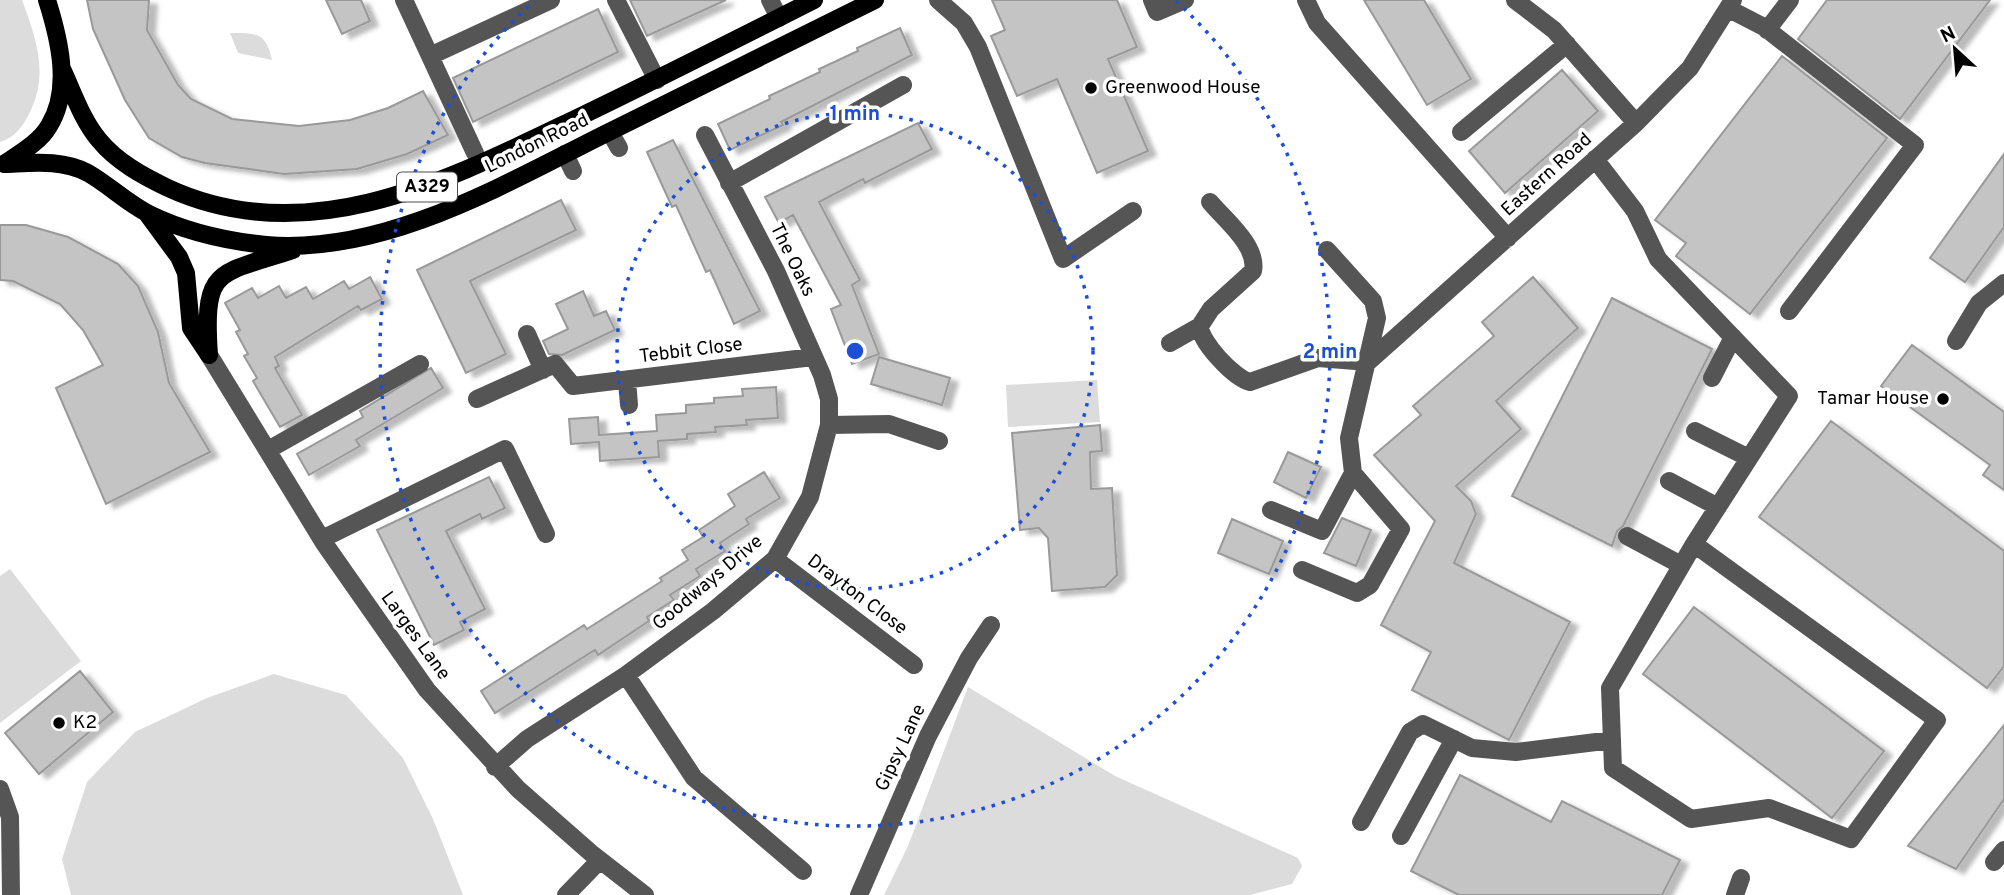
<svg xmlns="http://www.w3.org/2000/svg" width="2004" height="895" viewBox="0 0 2004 895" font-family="Overpass,sans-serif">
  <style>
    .green { fill: #dcdcdc }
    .building { fill: #c4c4c4; stroke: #999; stroke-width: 2; filter: url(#shadow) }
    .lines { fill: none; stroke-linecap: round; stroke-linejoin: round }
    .minor { stroke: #555; stroke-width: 18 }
    .major { stroke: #000; stroke-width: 18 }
    .ring { fill: none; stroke: #1d4ed8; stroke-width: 3.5; stroke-dasharray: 3.5 7 }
    .poi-dot { fill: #000; stroke: #fff; stroke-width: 2.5 }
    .labels { text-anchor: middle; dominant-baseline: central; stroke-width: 7; stroke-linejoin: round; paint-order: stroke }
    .shield { fill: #fff; stroke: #4c4c4c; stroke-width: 2 }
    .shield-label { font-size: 18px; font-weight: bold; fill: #000 }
    .poi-label { font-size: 19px; fill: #000; stroke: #fff; text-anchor: start }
    .street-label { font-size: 19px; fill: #000; stroke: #fff }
    .centre { fill: #1d4ed8; stroke: #fff; stroke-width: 3.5 }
    .ring-label { font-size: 21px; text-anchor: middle; font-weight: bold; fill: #1d4ed8; stroke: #fff; stroke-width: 7; stroke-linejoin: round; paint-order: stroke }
  </style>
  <defs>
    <filter id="shadow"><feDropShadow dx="8" dy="4.5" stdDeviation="2" flood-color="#0004"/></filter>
  </defs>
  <rect width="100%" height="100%" fill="#fff"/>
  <path class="green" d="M0,0H22C36,38 49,73 30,112C23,126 16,137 0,142Z
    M230,33C256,33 266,32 272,60L238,53Z
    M1097,380L1100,422L1008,427L1006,385Z
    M10,569L81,661L0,723V576Z
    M274,674L346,695L403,758L433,819L463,895H71L62,859L87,782L135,732L207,698Z
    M968,687L1115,776L1298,858L1302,866L1292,884L1250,895H884L908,846Z"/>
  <path class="building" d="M87,0H149L147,30L178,85L191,99L232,119L299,126L350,120L388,108L423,91L448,135L407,154L357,169L284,174L205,163L182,157L149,138L125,100L93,29Z
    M326,0H361L370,21L342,34Z
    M630,0H726L647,36Z
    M992,0H1117L1137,47L1108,59L1148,151L1097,173L1057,79L1017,96L991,36L1005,30Z
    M1364,0H1424L1471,79L1427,105Z
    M1827,0H1990L1900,119L1798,39Z
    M598,9L618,52L473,122L453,78Z
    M900,28L912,55L781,122L783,125L730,150L718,124L770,99L769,96L820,72L819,69L858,51L857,48Z
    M1782,56L1887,138L1750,314L1676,256L1686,243L1655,220Z
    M1562,70L1598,111L1505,193L1469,151Z
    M918,123L932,149L865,183L863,179L819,202L860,280L852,285L879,354L852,364L831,309L841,305L793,215L779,223L765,197Z
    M673,140L760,311L734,324L710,270L706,272L676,205L672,207L647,152Z
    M2004,154V227L1965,282L1930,258Z
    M561,200L576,230L470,281L506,354L466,373L417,270Z
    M0,225H26L68,237L118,264L138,286L158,332L169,383L210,452L106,504L56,388L103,365L83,330L60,304L13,281L0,280Z
    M370,277L382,299L361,310L358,306L275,357L279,366L275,368L302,415L280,427L253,381L257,378L244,356L248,354L236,332L240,330L225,303L252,288L258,298L279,286L286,298L306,287L313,299L344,281L349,289Z
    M1533,277L1578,328L1496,401L1521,429L1456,486L1471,501L1476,514L1454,563L1570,622L1509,740L1412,690L1431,652L1381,625L1435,521L1374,455L1421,415L1413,406L1494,336L1482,322Z
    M583,291L594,316L606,311L615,330L562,355L549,354L543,341L568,329L556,304Z
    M1612,298L1712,349L1623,526L1617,531L1612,546L1512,496Z
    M1912,345L2004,412V490L1983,475L1990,465L1881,386Z
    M879,357L950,378L942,405L871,384Z
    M431,368L443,388L356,440L360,446L309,475L297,454L363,417L360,411Z
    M776,387L778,418L746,420L747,425L715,427L716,432L687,434V439L658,441L659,457L600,461L599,442L571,444L569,419L598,417L599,435L657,431L656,415L686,413V405L714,403V398L743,396L742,389Z
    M1831,421L2004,551V666L1987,688L1759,517Z
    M1100,425L1102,451L1090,452L1091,489L1112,488L1117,575L1105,587L1052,591L1048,538L1039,528L1020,530L1012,433Z
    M1288,452L1321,467L1306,498L1274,482Z
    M764,472L780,498L746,519L749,524L720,543L725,551L696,569L700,576L670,595L674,600L647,617L649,621L598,655L595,650L495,713L481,691L584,625L587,629L662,581L660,578L688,560L682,550L703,537L699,530L735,506L728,494Z
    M489,477L505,508L482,519L480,514L446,531L485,609L460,622L464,630L434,645L377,530Z
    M1342,518L1371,530L1356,566L1324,553Z
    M1232,519L1283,541L1269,574L1218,553Z
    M1694,607L1884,751L1832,818L1643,674Z
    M80,671L113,712L39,774L5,733Z
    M2004,725V799L1956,869L1908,846Z
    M1460,775L1551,822L1562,801L1680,860L1662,895H1459L1411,871Z"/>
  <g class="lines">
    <path class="minor" d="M404,0L475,153
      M616,0L657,80
      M770,0L779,18
      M938,0L964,23L978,47L1063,259L1133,211
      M1152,0L1157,12L1185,0
      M1306,0L1317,23L1508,238
      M1515,0L1554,30L1636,123
      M1729,9L1764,27L1915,145L1789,311
      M1767,30L1790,0
      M430,56L551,0
      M610,132L619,148
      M1461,132L1567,44
      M565,154L573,171
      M1595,159L1635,211L1658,259L1789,396L1694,544L1610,688L1613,768L1691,819L1769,808L1851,839L1937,720L1694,544
      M729,183L903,85
      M1200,326C1200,342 1234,378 1250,382L1318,358L1368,362
      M527,334L543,370
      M1956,341L1979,303L2004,283
      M1170,343L1200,326L1211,309L1253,271C1258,246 1225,220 1210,202
      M209,355L324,543L427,690L518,789L591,853L645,895
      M1368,362L1636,123L1690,68L1733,0
      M1712,378L1733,337
      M627,380L629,405
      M477,399L555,364L573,386L813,357
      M829,425L889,424L939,441
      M1695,431L1749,458
      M268,450L420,364
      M1669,481L1718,507
      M1271,510L1322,531L1353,473L1349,438L1377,318L1373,301L1327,250
      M1627,536L1681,565
      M322,539L505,449L546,534
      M775,559L914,665
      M1302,570L1357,593L1370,585L1401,529L1353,473
      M626,675L694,778L803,871
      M495,767L527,739L626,675L713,611L775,559L810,497L829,425V399L822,375L776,271L705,135
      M0,789L10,817L11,895
      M1361,822L1410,732L1423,724L1472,748L1516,752L1612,740
      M1401,836L1454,739
      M1994,862L2004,850
      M566,895L600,860
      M859,895L928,736L969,658L991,625
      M1735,895L1741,878"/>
    <path class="major" d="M62,69C73,92 82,120 99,140C117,162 143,176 168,188C309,253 450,179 577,118C656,80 735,40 814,0
      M4,164C19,154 40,142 49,126C72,89 59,38 47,0
      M5,164C32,163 62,159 88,173C109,185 127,203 149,214C186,232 226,241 266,245C386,255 506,183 609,132C698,88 786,44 875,0
      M148,215L179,257L186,273L191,328L209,355
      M209,355C203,266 217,275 293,250"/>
  </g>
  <g class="ring">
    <circle cx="855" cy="351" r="238"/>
    <path d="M1176 1A475 475 0 1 1 534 1"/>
  </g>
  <g class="poi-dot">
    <circle cx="1091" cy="88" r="7"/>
    <circle cx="1943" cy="399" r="7"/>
    <circle cx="59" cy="723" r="7"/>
  </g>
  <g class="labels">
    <rect class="shield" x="397" y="172.5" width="60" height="29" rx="5"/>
    <g class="shield-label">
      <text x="427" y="187">A329</text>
    </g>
    <g class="poi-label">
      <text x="1105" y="88">Greenwood House</text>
      <text x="1929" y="399" text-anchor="end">Tamar House</text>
      <text x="73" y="723">K2</text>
    </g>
    <g class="street-label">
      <text transform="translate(537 144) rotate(-26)">London Road</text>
      <text transform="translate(1547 175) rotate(-42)">Eastern Road</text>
      <text transform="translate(792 260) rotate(64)">The Oaks</text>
      <text transform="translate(691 351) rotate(-7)">Tebbit Close</text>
      <text transform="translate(708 583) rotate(-40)">Goodways Drive</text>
      <text transform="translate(857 595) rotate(37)">Drayton Close</text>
      <text transform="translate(415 636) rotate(54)">Larges Lane</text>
      <text transform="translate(901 748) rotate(-65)">Gipsy Lane</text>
    </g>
  </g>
  <circle cx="855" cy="351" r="10" class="centre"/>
  <g class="ring-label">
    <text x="855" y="120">1 min</text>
    <text x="1330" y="358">2 min</text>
  </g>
  <g transform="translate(1955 49) rotate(334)" stroke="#ffffff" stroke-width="5" paint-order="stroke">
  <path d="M0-5L12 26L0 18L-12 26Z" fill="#000000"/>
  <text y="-10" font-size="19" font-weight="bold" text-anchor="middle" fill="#000000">N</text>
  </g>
</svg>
